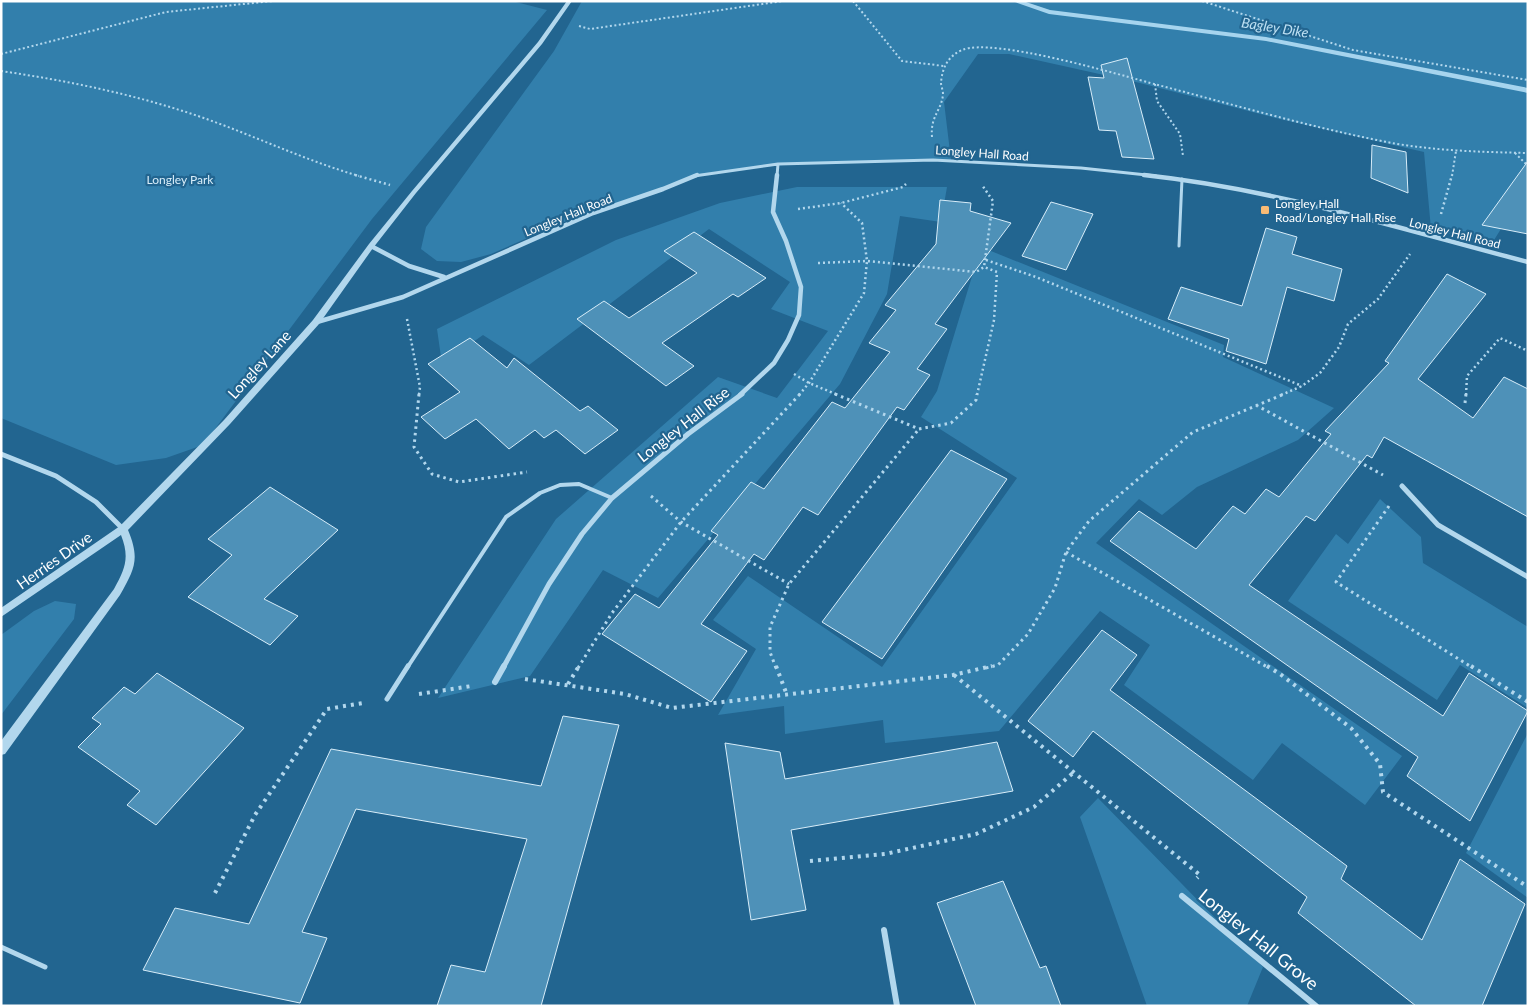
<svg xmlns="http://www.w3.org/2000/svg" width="1529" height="1007" viewBox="0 0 1529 1007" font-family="Lato,sans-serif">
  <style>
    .green { fill: #327fac }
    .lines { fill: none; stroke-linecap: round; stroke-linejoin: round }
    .stream { fill: #a6d4ee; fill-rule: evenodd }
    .building { fill: #4e91b8; stroke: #d8edf9 }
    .path-far3 { stroke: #b2d7ed; stroke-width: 2; stroke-dasharray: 2 2.5; stroke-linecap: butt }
    .path-far2 { stroke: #b2d7ed; stroke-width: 2.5; stroke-dasharray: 2 3; stroke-linecap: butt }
    .path-far1 { stroke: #b2d7ed; stroke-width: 3; stroke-dasharray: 2.5 4; stroke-linecap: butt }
    .path { stroke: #b2d7ed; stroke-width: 4; stroke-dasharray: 3 5; stroke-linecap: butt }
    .service-far2 { stroke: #b2d7ed; stroke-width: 3 }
    .service-far1 { stroke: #b2d7ed; stroke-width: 4 }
    .service { stroke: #b2d7ed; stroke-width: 5 }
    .minor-far3 { stroke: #b2d7ed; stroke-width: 3 }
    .minor-far2 { stroke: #b2d7ed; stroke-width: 4.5 }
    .minor-far1 { stroke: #b2d7ed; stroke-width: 5 }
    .minor { stroke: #b2d7ed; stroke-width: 6 }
    .tertiary { fill: #b2d7ed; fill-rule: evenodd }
    .poi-dot { fill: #f9bb74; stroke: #226590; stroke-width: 2 }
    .labels { text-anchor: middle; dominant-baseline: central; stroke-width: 4.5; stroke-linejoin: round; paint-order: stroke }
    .far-street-label { font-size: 12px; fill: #fff; stroke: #226590 }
    .far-park-label { font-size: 12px; fill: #d8edf9; stroke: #226590 }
    .far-poi-label { font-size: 12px; fill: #fff; stroke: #226590; text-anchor: start }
    .far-water-label { font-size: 14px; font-style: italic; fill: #bee0f3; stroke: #226590 }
    .street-label { font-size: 15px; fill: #fff; stroke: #226590 }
    .near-street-label { font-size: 18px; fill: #fff; stroke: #226590 }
  </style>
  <rect width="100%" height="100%" fill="#226590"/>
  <path class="green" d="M1,1H512L547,10L372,219L203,445L166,458L116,465L1,418Z
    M582,1H1528V185L1491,245L1431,229L1424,152L1280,119L1140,83L1009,54H978L944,102L951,160L794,164L712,172L573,218L491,254L461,262L437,261L421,249L426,227L554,51Z
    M797,187H947L941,222L900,216L887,294L840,384L658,598L603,570L530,676L438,698L556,519L718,377L777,398L828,331L771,309L790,282L709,229L529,365L483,335L442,364L437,329L616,240L720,203Z
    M981,247L1224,345L1223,357L1334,408L1298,440L1197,487L1162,515L1139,499L1096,543L1402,756L1365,805L1282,743L1253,780L1124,685L1150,645L1100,611L999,731L885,743L883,720L785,734L784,706L718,715L756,649L713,620L748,576L882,667L1017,478L921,417L937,391Z
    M1380,499L1421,537L1423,563L1528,627V708L1460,665L1437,700L1288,601L1336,534L1348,544Z
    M55,601L76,604L74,619L1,715V635L34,611Z
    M1528,733V898L1466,853Z
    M1098,798L1263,967L1247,1006H1147L1080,817Z"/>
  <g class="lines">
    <path class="stream" d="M1012,1H1023L1050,10L1266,37L1528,88V93L1266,41L1049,14Z"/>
  </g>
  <path class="building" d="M1127,58L1154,159L1122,157L1116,131L1099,130L1088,77L1104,78L1101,65Z
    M1372,145L1406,152L1408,193L1371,178Z
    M1528,161V234L1482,225Z
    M940,200L971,203L970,211L1011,223L935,324L947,329L917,369L930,375L904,410L897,407L818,515L803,507L764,560L754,554L701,624L747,651L711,702L602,634L635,594L659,608L718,535L711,531L751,482L764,489L832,402L845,408L890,352L869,343L896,310L885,305L936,244Z
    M1051,202L1093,214L1066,270L1022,256Z
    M1266,228L1297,237L1292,254L1342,269L1334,301L1287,287L1266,364L1226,351L1229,339L1168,319L1181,287L1242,306Z
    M694,232L766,278L738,297L733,294L662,343L694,366L666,386L577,319L604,301L629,318L697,273L664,251Z
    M1447,274L1486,294L1418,379L1473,418L1504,377L1528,389V517L1384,437L1372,458L1367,455L1315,521L1306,516L1249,585L1443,716L1469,673L1528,711L1470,821L1407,776L1418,757L1110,541L1139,511L1196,549L1233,506L1245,514L1266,489L1279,497L1331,434L1325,431L1389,363L1385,361Z
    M470,338L507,368L514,358L580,411L588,406L618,430L585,454L556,430L544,438L535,430L509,449L476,419L445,439L421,417L460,392L428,364Z
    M951,450L1007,479L882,659L822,622Z
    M270,487L338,530L264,599L298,616L270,645L188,597L232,555L208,539Z
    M1102,630L1137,655L1110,690L1347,866L1341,879L1422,940L1460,859L1525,904L1482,1006H1416L1298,913L1307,897L1093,731L1073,757L1028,721Z
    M157,673L244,728L156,825L127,805L140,791L78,747L101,724L92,718L124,687L135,694Z
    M563,716L619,725L541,1006H437L451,965L485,972L527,839L356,809L302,932L327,938L300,1003L143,970L175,908L249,924L331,749L541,786Z
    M997,742L1013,791L791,830L806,910L751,920L725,743L780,752L785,779Z
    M1003,881L1040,968L1046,966L1061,1006H976L937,903Z"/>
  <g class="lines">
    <path class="path-far3" d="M853,1L902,61L944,66
      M1202,1L1353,50L1528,80
      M579,26L590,29L783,1
      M1,54L166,12L273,1
      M1,71C69,81 133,94 198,116C253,135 304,160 359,176
      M1155,84L1157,101L1180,134L1183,156
      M932,137C930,116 942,110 943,94C943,90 941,86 941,83C942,68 948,56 962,50C993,37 1120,75 1158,85C1235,105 1313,128 1392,143C1437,151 1483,152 1528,153
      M1515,153L1528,166
      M1452,176L1456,151"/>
    <path class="path-far2" d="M355,175L390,185
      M798,209L841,203L903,187L906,184
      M1441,214L1452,175
      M986,260L1036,277L1302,386
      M818,263L867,261L976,272L984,267L993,201L982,185
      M407,319L420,387L419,395
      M794,374L809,383L838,395
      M799,395L809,383L864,293L867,261L862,223L841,203
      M977,395L994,320L997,272L984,267
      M1281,395L1302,386L1320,373L1339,347L1348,324L1378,299L1410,254
      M1466,395L1467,376L1500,338L1528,351"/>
    <path class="path-far1" d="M419,394L414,447L432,474L459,482L527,472
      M835,394L919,429L951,423L976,400L977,394
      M1465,403L1466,394
      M1256,405L1383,475
      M651,496L681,522L789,584
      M1389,506L1336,582L1473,668
      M1066,552L1269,668
      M578,668L612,613L681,522L800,394
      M776,668L770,652V627L789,584L919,429
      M986,668L998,665L1028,634L1055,588L1066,552L1089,521L1193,432L1284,394"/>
    <path class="path" d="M776,666L787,695
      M1267,666L1280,674L1351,728L1380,764L1383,792L1528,887
      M1471,666L1528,702
      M954,675L1200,875L1197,878
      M525,679L625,694L672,708L953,675L992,666
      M568,684L579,666
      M419,694L472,686
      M810,861L885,854L976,834L1034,807L1073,773
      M215,893L255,815L327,709L363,703"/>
    <path class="service-far2" d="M1179,246L1182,179"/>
    <path class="service-far1" d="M407,668L506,517L540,493L560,485L579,484L612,498"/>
    <path class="service" d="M387,699L408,666
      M1,947L45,967"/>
    <path class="minor-far3" d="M694,176L778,164L933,160L1081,168L1156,176
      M777,176L778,164"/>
    <path class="minor-far2" d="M1144,175C1275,189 1401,229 1528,262
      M371,246L409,266L444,277
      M317,322L403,297L593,213L663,189L697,175
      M740,395L774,363L788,340L799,315L801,287L786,241L773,212L777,175"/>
    <path class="minor-far1" d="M1,454L56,476L96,502L123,529
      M1402,486L1438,525L1528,577
      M503,668L549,584L582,534L612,498L688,434L742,394"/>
    <path class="minor" d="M495,682L504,666
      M1182,896L1316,1006
      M884,930L897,1006"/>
    <path class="tertiary" d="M567,1H572L542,44L416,193L373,248L319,324L230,424L128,530C140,559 135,568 120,595L5,754L1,755V741L114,589C125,569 130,558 121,535L1,617V608L120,526L224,420L313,320L369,244L412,191L538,42Z"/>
  </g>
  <rect class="poi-dot" x="1260" y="205" width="10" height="10" rx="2.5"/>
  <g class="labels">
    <g class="far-street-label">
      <text transform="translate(982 153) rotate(4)">Longley Hall Road</text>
      <text transform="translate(568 215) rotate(-22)">Longley Hall Road</text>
      <text transform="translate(1455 233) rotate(14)">Longley Hall Road</text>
    </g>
    <g class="far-park-label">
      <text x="180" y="179">Longley Park</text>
    </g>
    <g class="far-poi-label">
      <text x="1275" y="203">Longley Hall<tspan x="1275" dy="14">Road/Longley Hall Rise</tspan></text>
    </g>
    <g class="far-water-label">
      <text transform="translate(1275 27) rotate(9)">Bagley Dike</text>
    </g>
    <g class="street-label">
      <text transform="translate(259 364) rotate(-48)">Longley Lane</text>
      <text transform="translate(683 424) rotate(-38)">Longley Hall Rise</text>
      <text transform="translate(54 560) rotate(-35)">Herries Drive</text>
    </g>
    <g class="near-street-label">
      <text transform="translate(1259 939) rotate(39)">Longley Hall Grove</text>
    </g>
  </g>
  <rect width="1529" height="1007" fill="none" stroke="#ffffff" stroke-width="5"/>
</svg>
